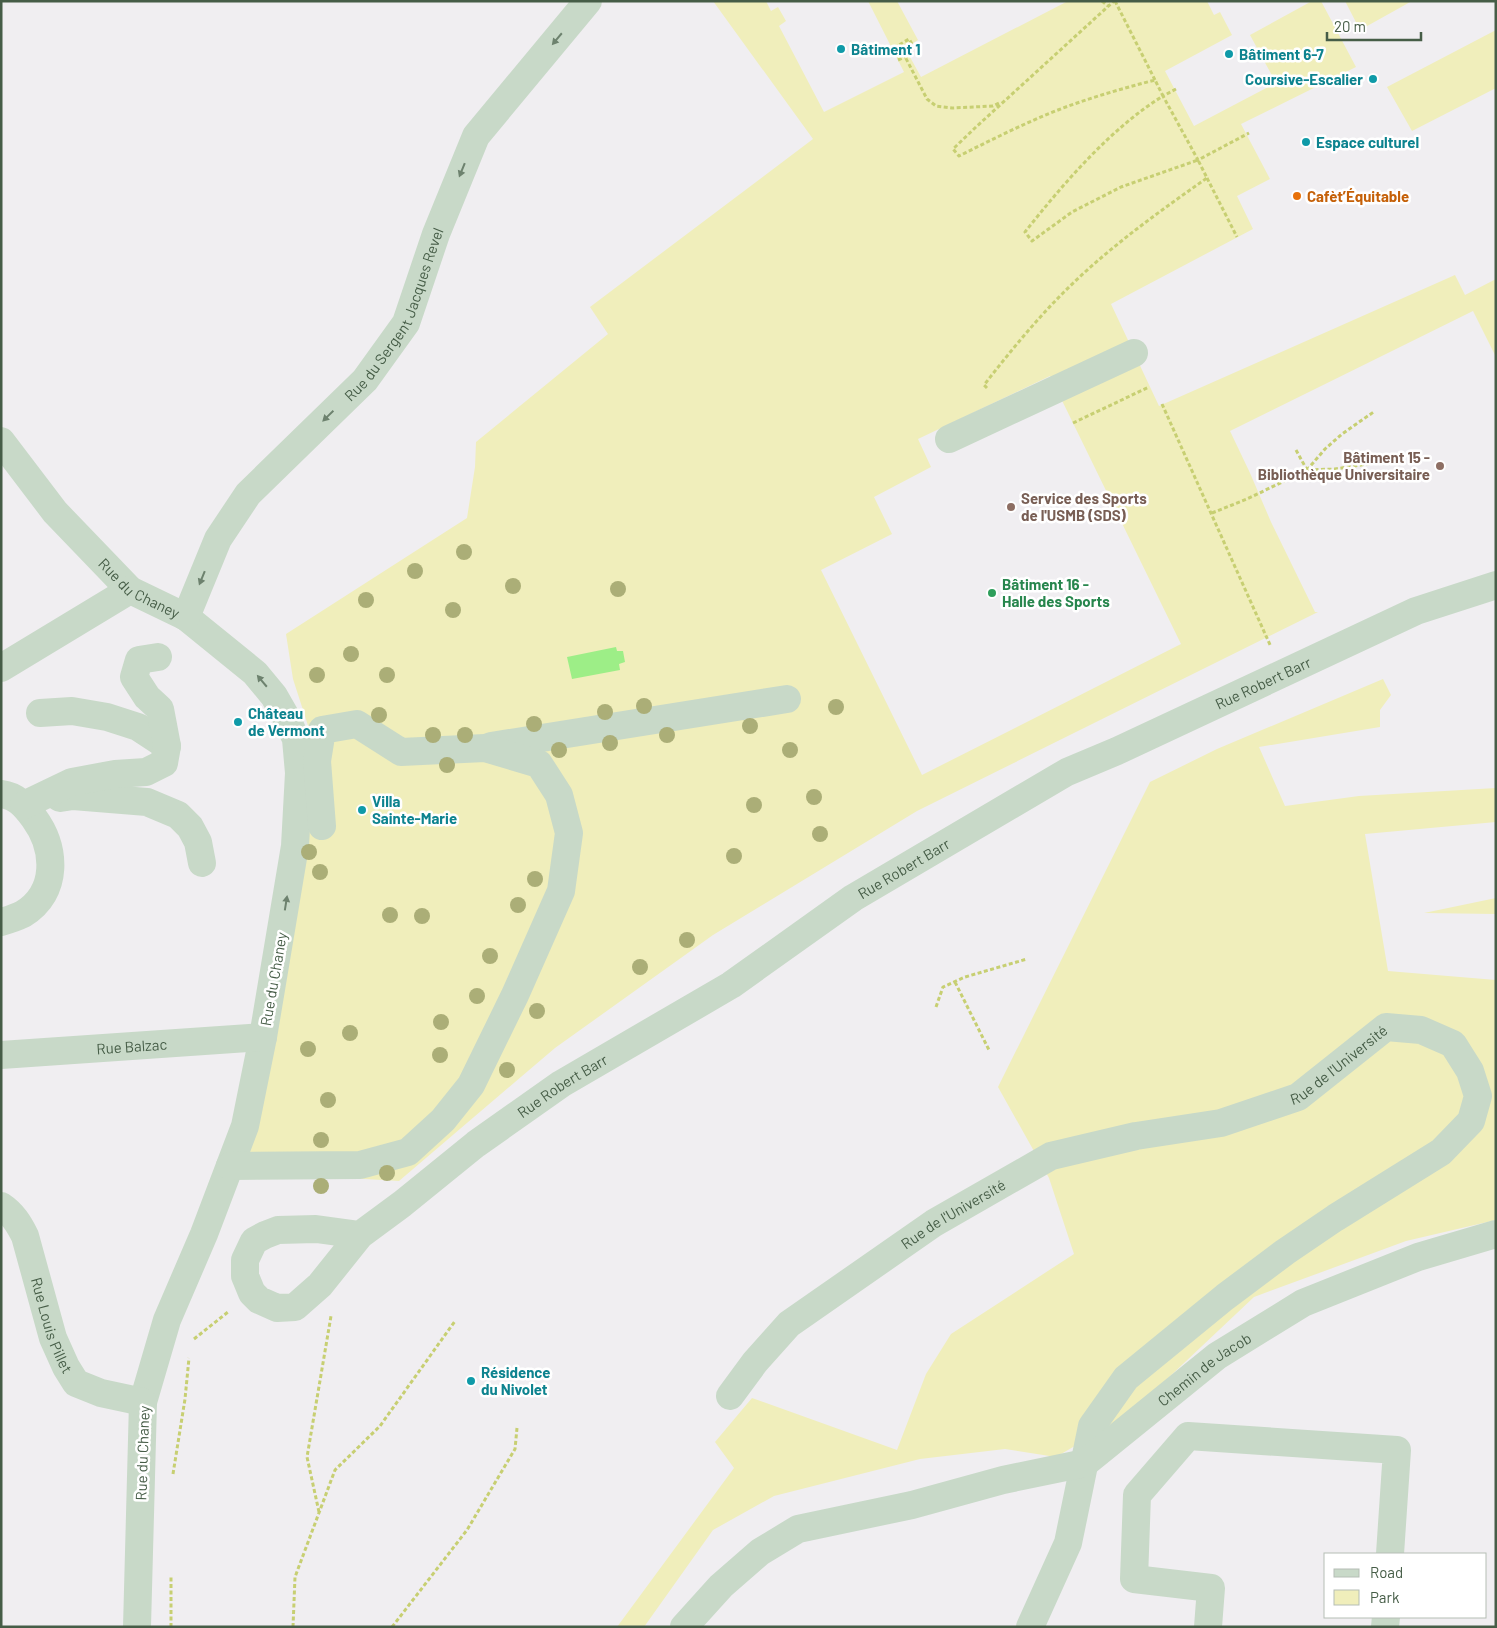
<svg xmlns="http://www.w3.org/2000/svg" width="1497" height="1628" viewBox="0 0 1497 1628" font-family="Barlow,sans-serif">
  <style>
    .green { fill: #f0eebb; fill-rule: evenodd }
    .water { fill: #9dee87 }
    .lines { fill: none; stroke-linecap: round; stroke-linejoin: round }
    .path { stroke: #c7cf72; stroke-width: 3; stroke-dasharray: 4 2.5; stroke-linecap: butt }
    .minor { stroke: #c8d9c8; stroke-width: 28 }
    .tree { fill: #abae77 }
    .oneway { fill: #6d826e }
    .culture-dot { fill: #0f9aa8; stroke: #fff; stroke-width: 2 }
    .food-dot { fill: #e8710a; stroke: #fff; stroke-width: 2 }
    .education-dot { fill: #8d6e63; stroke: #fff; stroke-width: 2 }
    .leisure-dot { fill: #2e9e5b; stroke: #fff; stroke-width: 2 }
    .labels { text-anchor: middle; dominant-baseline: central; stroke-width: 5; stroke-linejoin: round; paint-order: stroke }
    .culture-label { font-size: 15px; font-weight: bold; fill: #0d838f; stroke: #fff; text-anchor: start }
    .food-label { font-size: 15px; font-weight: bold; fill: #c56008; stroke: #fff; text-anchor: start }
    .street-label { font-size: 15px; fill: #465d47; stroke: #fff }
    .education-label { font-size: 15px; font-weight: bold; fill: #785e54; stroke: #fff; text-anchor: end }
    .leisure-label { font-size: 15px; font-weight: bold; fill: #27864d; stroke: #fff; text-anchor: start }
  </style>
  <rect width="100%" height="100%" fill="#f0eef1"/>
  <path class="green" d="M713,1H766L771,11L778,7L786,21L779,26L824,112L904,72L868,1H897L918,40L905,48L921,77L1068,1H1207L1214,15L1220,12L1232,35L1165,71L1194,126L1276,83L1250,35L1312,1H1321L1356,67L1241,124L1270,179L1237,196L1253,229L1111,304L1159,406L1455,275L1465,295L1496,279V357L1473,311L1230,431L1250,473L1271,522L1315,612H1318L917,811L713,935L555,1048L399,1181L244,1172L313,741L293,679L286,634L467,518L475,467L476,442L608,334L590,307L813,139ZM1050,376L1181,644L922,775L821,570L892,534L874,497L931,467L918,439Z
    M1345,1H1412L1360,30Z
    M1496,30V88L1412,131L1387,87Z
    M1383,679L1391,695L1380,710V727L1259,747L1285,806L1359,796L1496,788V822L1365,834L1388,971L1496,980V1220L1406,1241L1254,1297L1131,1413L1056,1457L1005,1449L920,1459L774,1496L713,1530L644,1627H617L734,1468L715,1442L752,1398L897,1450L926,1374L951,1334L1074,1254L1049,1178L998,1087L1150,782L1217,749Z
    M1496,898V914L1424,913Z"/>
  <path class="water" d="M616,647L617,651H623L625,662L619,664L620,670L572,679L567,657Z"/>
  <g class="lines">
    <path class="path" d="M1102,1L1108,6
      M1115,1L1155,80
      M912,44L909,39L899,45L927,99L936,106L952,108L993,106L1001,102
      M898,60L905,57
      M1176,89L1163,96L1198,160L1249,133
      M1207,178L1237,237
      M987,388L984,385C1009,353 1035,321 1064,292C1107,249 1157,213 1207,178L1198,160L1121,187L1072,212L1032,241L1025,232C1063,184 1111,128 1163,96L1155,80C1124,88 1093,97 1063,108C1027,122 993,139 959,156L953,149L976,127L1114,1
      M1162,404L1271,647
      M1073,423L1149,387
      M1296,450L1307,470
      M1308,470L1335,469L1399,459
      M1212,513L1247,499L1307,470L1325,449L1342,434L1375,411
      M955,982L989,1050
      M936,1007L943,987L965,977L1027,959
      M194,1339L228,1312
      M173,1474L185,1399L189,1358
      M319,1512L307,1457L331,1316
      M171,1627V1577
      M293,1627L295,1577L335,1470L380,1426L455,1321
      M392,1627L467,1530L515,1449L517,1428"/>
    <g class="minor">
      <path d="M949,439L1134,353"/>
      <path id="s1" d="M1,441L55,512L130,590L186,617L255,673L274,696L286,717L296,739L299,773L295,846L263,1037L245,1126L204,1234L167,1320L143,1402L137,1627"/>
      <path id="s2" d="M186,617L218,539L248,494L365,380L406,323L436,234L476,136L588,1"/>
      <path d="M1,668L130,590"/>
      <path d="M40,713L72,711L107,717L138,727L167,746"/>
      <path d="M491,746L787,699"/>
      <path d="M1,794C17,796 25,806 34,818C56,848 59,892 23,914C17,917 8,920 1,922"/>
      <path d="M60,798L73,796L147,802L178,815L190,827L198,842L202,863"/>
      <path d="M24,805L72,782L115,774L146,772L164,763L167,746L160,709L147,697L134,677L139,660L158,657"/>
      <path id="s3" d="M1,1055L263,1037"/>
      <path d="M230,1166L360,1165L408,1152L443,1120L471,1085L515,995L561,891L569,833L559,795L539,764L485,748L401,752L357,724L322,730L317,761L322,826"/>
      <path id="s4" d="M1,1206C13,1214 19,1224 25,1236L53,1338L66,1367L76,1383L101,1393L143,1402"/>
      <path id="s5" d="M360,1235L316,1229L278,1230L265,1235L254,1241L245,1260V1276L252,1293L259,1300L277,1308L295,1307L320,1285L360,1235L402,1204L476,1144L561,1084L731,985L853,898L1067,772L1117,751L1416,611L1496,585"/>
      <path id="s6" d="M730,1396L755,1362L789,1324L934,1223L1051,1156L1136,1136L1221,1123L1298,1097L1386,1027L1421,1030L1453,1044L1470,1071L1478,1096L1471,1121L1441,1152L1335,1218L1285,1252L1225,1297L1126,1378L1092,1426L1068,1543L1030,1627"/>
      <path id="s7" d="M684,1627L721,1586L760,1552L798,1529L912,1505L1003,1480L1085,1463L1217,1356L1303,1303L1418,1257L1496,1234"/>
      <path d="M1208,1627L1211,1588L1134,1579L1137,1495L1188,1436L1397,1450L1390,1554"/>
      <path d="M1385,1627L1386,1617"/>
    </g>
  </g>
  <g class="tree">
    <circle cx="464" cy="552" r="8"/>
    <circle cx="415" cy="571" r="8"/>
    <circle cx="513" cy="586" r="8"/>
    <circle cx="618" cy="589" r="8"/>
    <circle cx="366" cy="600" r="8"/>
    <circle cx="453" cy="610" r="8"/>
    <circle cx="351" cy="654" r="8"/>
    <circle cx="317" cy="675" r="8"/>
    <circle cx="387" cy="675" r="8"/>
    <circle cx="644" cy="706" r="8"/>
    <circle cx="836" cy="707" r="8"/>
    <circle cx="605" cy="712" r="8"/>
    <circle cx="379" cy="715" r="8"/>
    <circle cx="534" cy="724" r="8"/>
    <circle cx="750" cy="726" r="8"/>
    <circle cx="433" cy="735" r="8"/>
    <circle cx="465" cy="735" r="8"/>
    <circle cx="667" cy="735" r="8"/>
    <circle cx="610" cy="743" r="8"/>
    <circle cx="559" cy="750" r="8"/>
    <circle cx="790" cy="750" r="8"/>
    <circle cx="447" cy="765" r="8"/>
    <circle cx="814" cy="797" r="8"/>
    <circle cx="754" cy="805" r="8"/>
    <circle cx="820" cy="834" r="8"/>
    <circle cx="309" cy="852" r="8"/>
    <circle cx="734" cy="856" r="8"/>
    <circle cx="320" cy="872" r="8"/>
    <circle cx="535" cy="879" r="8"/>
    <circle cx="518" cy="905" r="8"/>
    <circle cx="390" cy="915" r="8"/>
    <circle cx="422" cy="916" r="8"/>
    <circle cx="687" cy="940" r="8"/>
    <circle cx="490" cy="956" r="8"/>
    <circle cx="640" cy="967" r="8"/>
    <circle cx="477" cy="996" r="8"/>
    <circle cx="537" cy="1011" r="8"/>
    <circle cx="441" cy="1022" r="8"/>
    <circle cx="350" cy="1033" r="8"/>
    <circle cx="308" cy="1049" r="8"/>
    <circle cx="440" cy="1055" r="8"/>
    <circle cx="507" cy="1070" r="8"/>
    <circle cx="328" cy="1100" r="8"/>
    <circle cx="321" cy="1140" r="8"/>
    <circle cx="387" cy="1173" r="8"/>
    <circle cx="321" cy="1186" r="8"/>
  </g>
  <defs><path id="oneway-solid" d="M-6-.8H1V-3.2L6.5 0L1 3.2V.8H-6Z" transform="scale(1.25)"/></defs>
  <g class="oneway">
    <use href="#oneway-solid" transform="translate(557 39) rotate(130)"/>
    <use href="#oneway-solid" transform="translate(462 170) rotate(112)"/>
    <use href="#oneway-solid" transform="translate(328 416) rotate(136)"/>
    <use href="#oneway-solid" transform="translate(202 578) rotate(112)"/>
    <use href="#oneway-solid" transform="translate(262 681) rotate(-130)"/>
    <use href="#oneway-solid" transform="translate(286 903) rotate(-81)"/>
  </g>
  <g class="culture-dot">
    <circle cx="841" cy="49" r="5"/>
    <circle cx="1229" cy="54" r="5"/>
    <circle cx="1373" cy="79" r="5"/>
    <circle cx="1306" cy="142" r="5"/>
    <circle cx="238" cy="722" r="5"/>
    <circle cx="362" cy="810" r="5"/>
    <circle cx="471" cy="1381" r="5"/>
  </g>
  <circle class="food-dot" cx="1297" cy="196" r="5"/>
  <g class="education-dot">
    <circle cx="1440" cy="466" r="5"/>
    <circle cx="1011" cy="507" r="5"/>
  </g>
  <circle class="leisure-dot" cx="992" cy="593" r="5"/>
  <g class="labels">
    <g class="culture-label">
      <text x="851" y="49">Bâtiment 1</text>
      <text x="1239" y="54">Bâtiment 6-7</text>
      <text x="1363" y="79" text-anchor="end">Coursive-Escalier</text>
      <text x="1316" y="142">Espace culturel</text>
      <text x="248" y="713">Château<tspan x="248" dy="17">de Vermont</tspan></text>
      <text x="372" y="801">Villa<tspan x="372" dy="17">Sainte-Marie</tspan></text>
      <text x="481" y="1372">Résidence<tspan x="481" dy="17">du Nivolet</tspan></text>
    </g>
    <g class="food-label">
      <text x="1307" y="196">Cafèt’Équitable</text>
    </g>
    <g class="street-label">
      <text stroke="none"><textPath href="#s2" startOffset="374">Rue du Sergent Jacques Revel</textPath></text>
      <text stroke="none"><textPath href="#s1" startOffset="204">Rue du Chaney</textPath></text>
      <text stroke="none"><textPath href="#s5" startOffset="1371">Rue Robert Barr</textPath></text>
      <text stroke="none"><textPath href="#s5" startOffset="966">Rue Robert Barr</textPath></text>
      <text transform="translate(273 979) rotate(-80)">Rue du Chaney</text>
      <text stroke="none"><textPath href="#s3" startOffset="131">Rue Balzac</textPath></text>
      <text stroke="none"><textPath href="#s6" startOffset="711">Rue de l'Université</textPath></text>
      <text stroke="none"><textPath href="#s5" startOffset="561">Rue Robert Barr</textPath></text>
      <text stroke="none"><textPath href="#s6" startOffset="291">Rue de l'Université</textPath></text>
      <text stroke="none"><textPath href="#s4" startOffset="132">Rue Louis Pillet</textPath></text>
      <text stroke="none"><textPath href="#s7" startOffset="598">Chemin de Jacob</textPath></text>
      <text transform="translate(142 1453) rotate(-88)">Rue du Chaney</text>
    </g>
    <g class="education-label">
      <text x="1430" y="457">Bâtiment 15 -<tspan x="1430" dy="17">Bibliothèque Universitaire</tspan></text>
      <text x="1021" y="498" text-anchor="start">Service des Sports<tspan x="1021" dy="17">de l'USMB (SDS)</tspan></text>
    </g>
    <g class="leisure-label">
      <text x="1002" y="584">Bâtiment 16 -<tspan x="1002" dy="17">Halle des Sports</tspan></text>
    </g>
  </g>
  <rect width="1497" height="1628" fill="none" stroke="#465d47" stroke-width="5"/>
  <rect x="1324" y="1553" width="162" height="65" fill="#ffffff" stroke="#b5beb5"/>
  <rect x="1334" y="1569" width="25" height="8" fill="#c8d9c8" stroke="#b5beb5"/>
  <text x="1370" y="1578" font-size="15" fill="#465d47">Road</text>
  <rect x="1334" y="1590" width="25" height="15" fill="#f0eebb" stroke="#b5beb5"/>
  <text x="1370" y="1603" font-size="15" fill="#465d47">Park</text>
  <path d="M1327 32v8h94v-8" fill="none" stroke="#465d47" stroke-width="2.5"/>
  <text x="1334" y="32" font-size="15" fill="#465d47" stroke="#ffffff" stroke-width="4" paint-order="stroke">20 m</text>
</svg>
